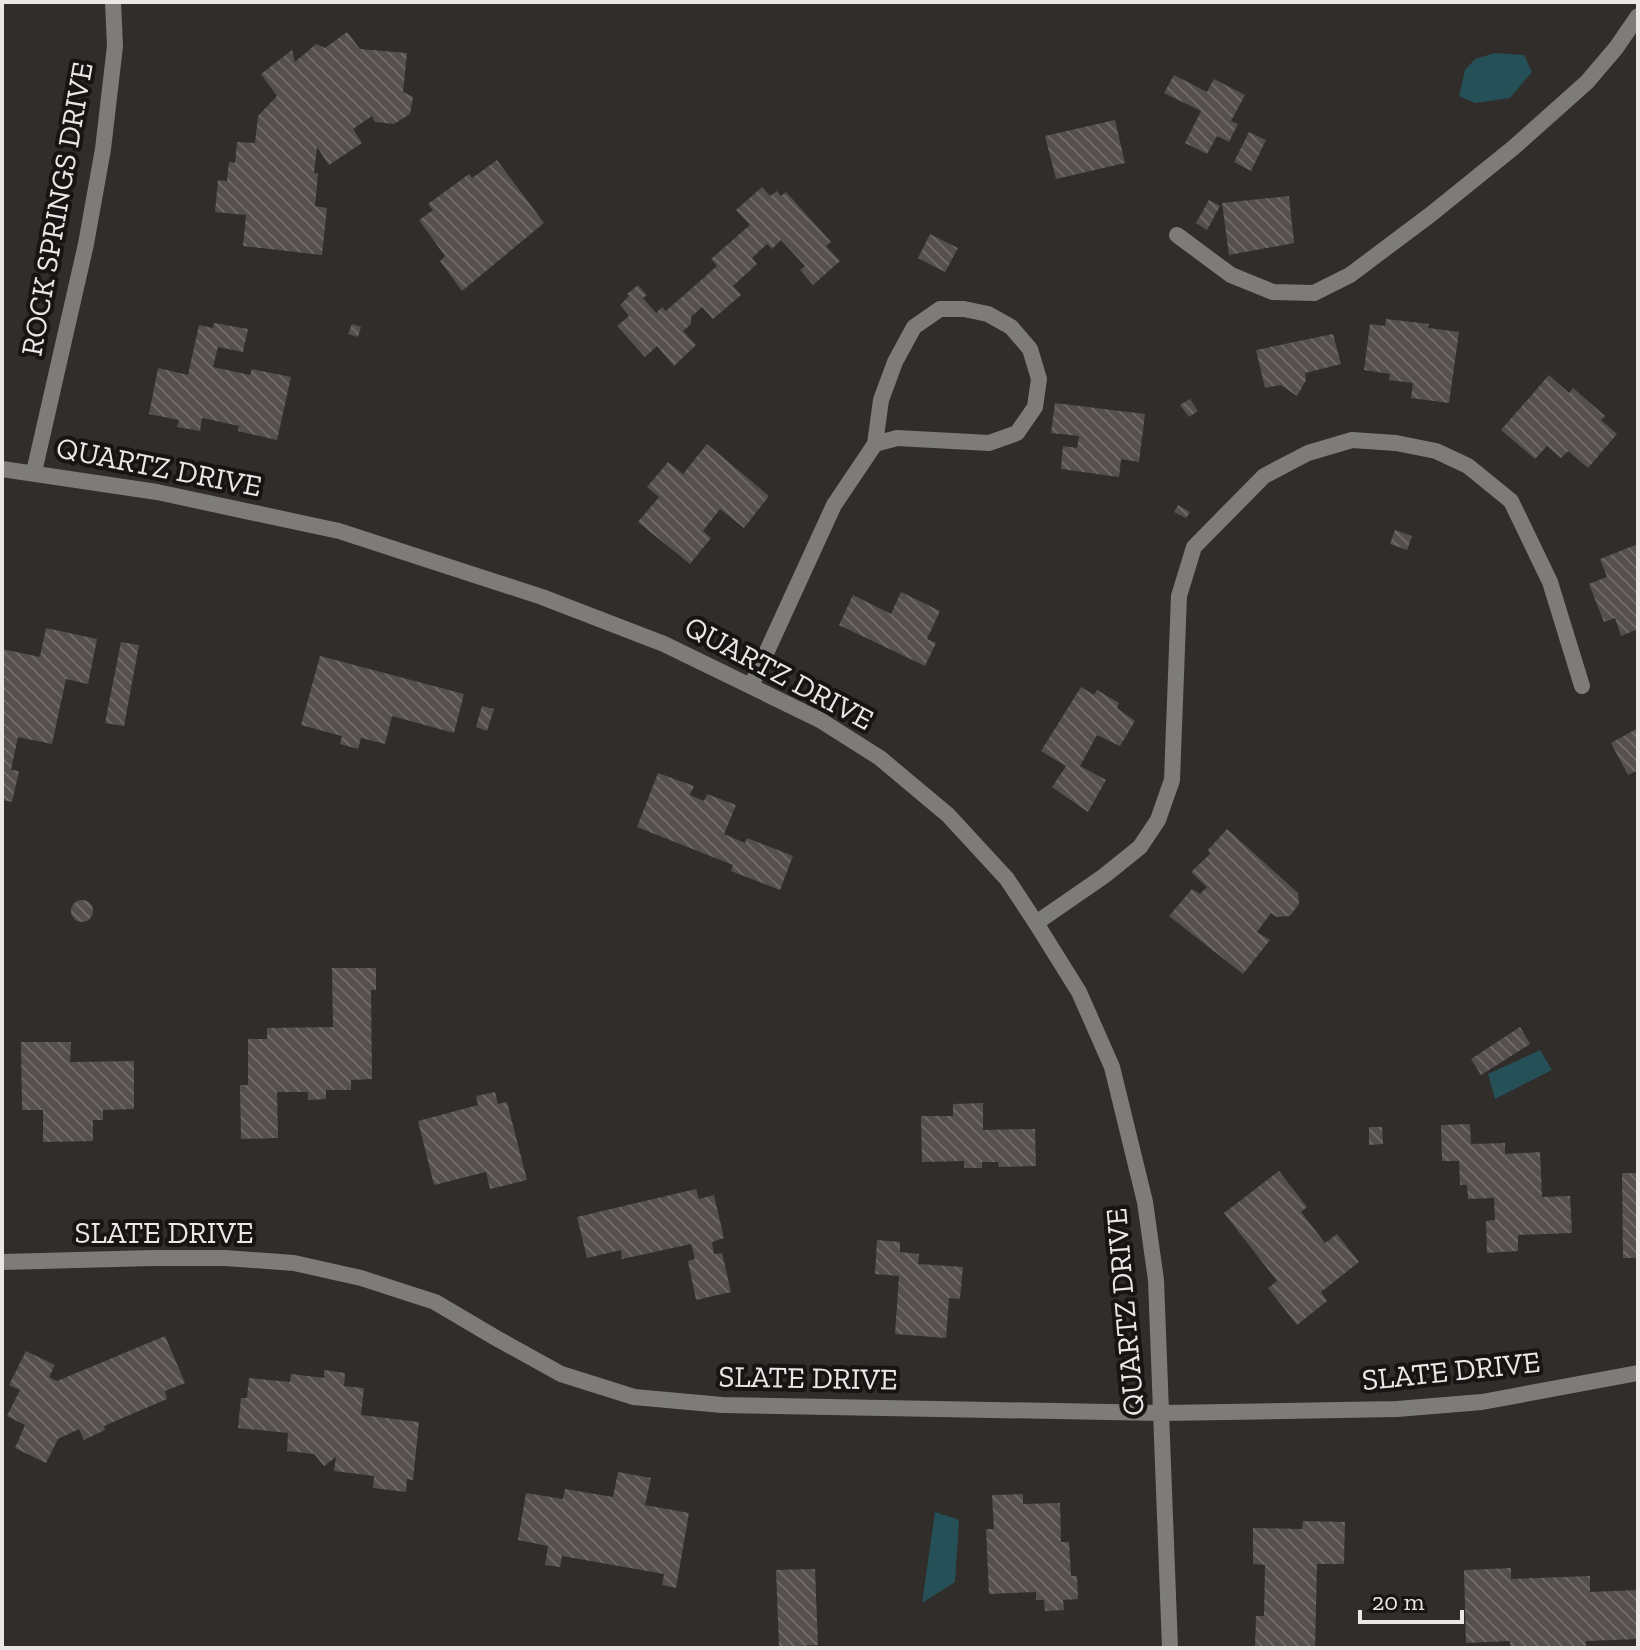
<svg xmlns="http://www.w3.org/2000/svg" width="1640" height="1650" viewBox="0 0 1640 1650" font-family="'Zilla Slab',serif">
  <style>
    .water { fill: #255057 }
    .building { fill: url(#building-back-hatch) }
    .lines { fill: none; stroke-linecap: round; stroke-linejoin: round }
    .service { stroke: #7d7c7a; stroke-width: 16 }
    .minor { stroke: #7d7c7a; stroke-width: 16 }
    .labels { text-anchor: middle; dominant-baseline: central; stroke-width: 8; stroke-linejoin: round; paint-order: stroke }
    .street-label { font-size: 30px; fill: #eae8e6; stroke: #171514 }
  </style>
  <defs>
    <pattern id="building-back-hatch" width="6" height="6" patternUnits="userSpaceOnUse" patternTransform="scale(2)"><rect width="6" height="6" fill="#55504f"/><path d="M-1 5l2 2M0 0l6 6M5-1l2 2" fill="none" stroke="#6e6968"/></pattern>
  </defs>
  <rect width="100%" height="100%" fill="#302d2a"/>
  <path class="water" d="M1495,53L1524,55L1532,72L1510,98L1475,103L1459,96L1465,70L1475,59Z
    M1540,1050L1552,1070L1495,1099L1488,1074Z
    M935,1512L959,1520L955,1582L922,1603Z"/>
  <path class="building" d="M347,32L360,49L407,53L403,92L413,97L410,114L394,124L375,122L372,116L353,129L362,143L329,165L317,147L314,173L318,174L315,206L327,208L322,255L243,246L246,215L215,212L218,180L227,181L229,162L235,163L237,142L255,143L258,116L277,96L261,74L292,50L295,62L316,44L325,48Z
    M1174,75L1207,92L1214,79L1245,95L1231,121L1238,124L1229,142L1217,136L1207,154L1185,143L1201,111L1164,93Z
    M1115,120L1125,163L1056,179L1045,136Z
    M1249,132L1266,140L1251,171L1234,162Z
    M497,160L544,223L462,291L440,261L445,256L419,220L433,210L428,204L469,174L472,178Z
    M762,187L770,196L777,191L781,196L786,192L831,242L826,246L840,261L813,285L800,270L805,266L781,240L772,249L767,244L752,258L757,264L733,286L741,295L713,319L702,307L691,317V324L683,331L696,345L674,366L657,346L645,357L617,326L629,316L620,305L629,296L627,294L638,285L647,295L643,298L656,313L662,307L666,311L717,266L711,259L750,225L736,210Z
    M1289,196L1294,243L1229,255L1222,203Z
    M1209,200L1220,206L1207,230L1196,223Z
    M930,234L958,248L945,272L918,258Z
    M1386,319L1429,324L1428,328L1459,332L1449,403L1411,398L1413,383L1389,380L1390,374L1364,370L1370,324L1385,326Z
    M214,323L248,329L243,352L218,347L213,367L250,375L252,369L291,377L277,440L238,431L239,426L202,418L200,431L177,427L179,420L149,414L158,368L188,375L199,325L213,328Z
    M352,324L361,327L358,337L348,334Z
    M1333,334L1341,364L1305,373L1306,380L1297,396L1281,385L1265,388L1256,350Z
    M1549,375L1569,393L1573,388L1605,416L1601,420L1617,434L1588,468L1568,451L1561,458L1547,446L1535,459L1501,430Z
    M1190,399L1198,411L1189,417L1180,405Z
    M1055,403L1145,414L1139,462L1121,459L1119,477L1061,469L1063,446L1077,448L1079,436L1051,433Z
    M707,444L769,496L744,528L720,509L703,531L711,538L690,564L638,522L659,497L647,487L668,462L683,474Z
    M1178,505L1190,512L1186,518L1174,512Z
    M1395,530L1412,536L1407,550L1390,544Z
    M1638,544V629L1621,636L1615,618L1604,622L1589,584L1607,577L1600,559Z
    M901,592L940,611L927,639L936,643L925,666L839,625L853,595L891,614Z
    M46,628L97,639L88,684L66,679L52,744L18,737L11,770L19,771L12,802L2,800V649L40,657Z
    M121,642L139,645L124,726L105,723Z
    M320,656L464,694L454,733L392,716L385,744L361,738L358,749L340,744L342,736L301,725Z
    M1081,687L1094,695L1097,690L1119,703L1117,708L1135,721L1120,746L1097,735L1080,766L1106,780L1088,812L1052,787L1066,766L1041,751Z
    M482,706L494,709L487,731L476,727Z
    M1638,728V770L1628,775L1611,743Z
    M658,773L694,786L690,795L704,801L707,794L736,805L724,834L745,843L747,838L793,856L780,890L731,871L733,865L637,827Z
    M1227,829L1298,893L1299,904L1290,916L1277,917L1271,913L1257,932L1270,940L1243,974L1169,916L1192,889L1200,894L1207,887L1191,872L1210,854L1208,850Z
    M71 911a11 11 0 1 1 22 0a11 11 0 1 1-22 0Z
    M332,968H376V990H371L372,1079L351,1080V1090H326V1099L308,1100V1092H277L278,1138L241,1139L240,1085H248V1039H267V1028L333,1027Z
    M1520,1027L1530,1044L1481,1075L1471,1059Z
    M21,1042H71L70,1062L134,1061V1109L103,1110V1120H93V1141L43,1142V1110H22Z
    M495,1092L498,1104L507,1102L527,1180L490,1189L486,1172L434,1185L418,1121L478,1105L476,1096Z
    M983,1103V1130L1035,1129L1036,1166L999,1167L998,1162H982V1168H964V1161L922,1162L921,1116H953V1104Z
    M1470,1124L1471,1144L1505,1143V1154L1540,1152L1542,1197L1570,1196L1572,1233L1518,1235V1251L1487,1253L1486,1221L1495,1220L1494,1198L1468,1199L1467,1185H1460L1459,1161H1442L1441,1125Z
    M1369,1127H1382L1383,1144L1369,1145Z
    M1279,1171L1307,1207L1301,1212L1325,1243L1337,1234L1359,1262L1321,1292L1327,1301L1297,1325L1268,1288L1277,1281L1224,1213Z
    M1622,1173H1638V1258H1623Z
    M696,1189L699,1199L714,1195L724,1238L712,1242L714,1254L722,1253L731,1292L696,1300L688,1261L695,1259L691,1244L622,1259L621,1250L587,1258L577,1217Z
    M877,1240L900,1242V1252L919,1254L918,1264L963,1267L960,1299L949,1298L946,1338L895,1334L899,1276L875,1274Z
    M165,1336L185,1383L165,1391L167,1399L104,1426L105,1430L84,1440L79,1429L58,1439L46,1463L15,1448L25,1425L7,1416L20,1390L9,1385L26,1351L55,1365L49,1377L57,1381Z
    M324,1370L345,1373L344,1386L364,1388L361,1415L419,1422L413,1480L407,1479L406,1492L373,1488L374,1476L334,1471L336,1457L324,1466L314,1454L287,1451L288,1433L238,1428L241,1398H247L249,1378L290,1382L291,1374L324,1378Z
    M618,1472L651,1478L645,1505L689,1513L676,1588L662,1585L664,1574L562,1556L560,1567L545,1565L548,1546L518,1540L526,1493L563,1499L565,1489L613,1497Z
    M1023,1494V1504L1060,1503L1061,1542H1069L1071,1576H1077L1078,1599L1063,1600L1064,1610L1045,1611L1044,1600H1036V1592L989,1594L986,1529H994L992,1495Z
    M1303,1521L1345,1522L1344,1564H1317L1315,1648H1255L1256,1616H1264L1265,1565L1253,1564V1528L1302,1529Z
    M1511,1568V1579L1590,1576V1592L1638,1590V1639L1586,1641V1648H1510V1641L1466,1643L1464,1570Z
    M815,1569L818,1645L779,1647L776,1570Z"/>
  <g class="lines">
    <path class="service" d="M1177,235L1231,275L1273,292L1314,293L1350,275L1430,215L1513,148L1587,82L1616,48L1638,16
      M751,686L834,505L875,444L881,400L895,362L914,327L940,309H964L988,314L1011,327L1030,349L1039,379L1035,407L1017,433L989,443L897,438L875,444
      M1036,923L1104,876L1140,847L1158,820L1172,780L1179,596L1194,547L1264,476L1308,453L1352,440L1396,443L1436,451L1468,466L1511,501L1550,582L1582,686"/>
    <path class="minor" d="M2,469L157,492L339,531L542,597L664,644L820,720L880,758L948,815L1007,879L1036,923L1079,992L1112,1067L1145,1202L1156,1280L1170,1648
      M34,472L86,244L103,149L115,46L113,2
      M2,1262L153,1258H225L294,1263L361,1278L435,1302L496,1338L561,1374L634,1397L722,1405L1162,1413L1397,1409L1482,1402L1638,1373"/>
  </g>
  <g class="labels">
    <g class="street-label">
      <text transform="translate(57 209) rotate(-80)">ROCK SPRINGS DRIVE</text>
      <text transform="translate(159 467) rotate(11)">QUARTZ DRIVE</text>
      <text transform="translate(779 673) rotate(28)">QUARTZ DRIVE</text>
      <text x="164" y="1233">SLATE DRIVE</text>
      <text transform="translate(1125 1312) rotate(-95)">QUARTZ DRIVE</text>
      <text transform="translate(1451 1371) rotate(-6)">SLATE DRIVE</text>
      <text transform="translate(808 1378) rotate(1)">SLATE DRIVE</text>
    </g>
  </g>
  <rect width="1640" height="1650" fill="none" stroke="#eae8e6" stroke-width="8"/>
  <path d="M1360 1610v12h102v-12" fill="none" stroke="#eae8e6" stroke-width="4"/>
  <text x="1372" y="1610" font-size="24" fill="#eae8e6" stroke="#171514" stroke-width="6" paint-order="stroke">20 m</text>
</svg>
